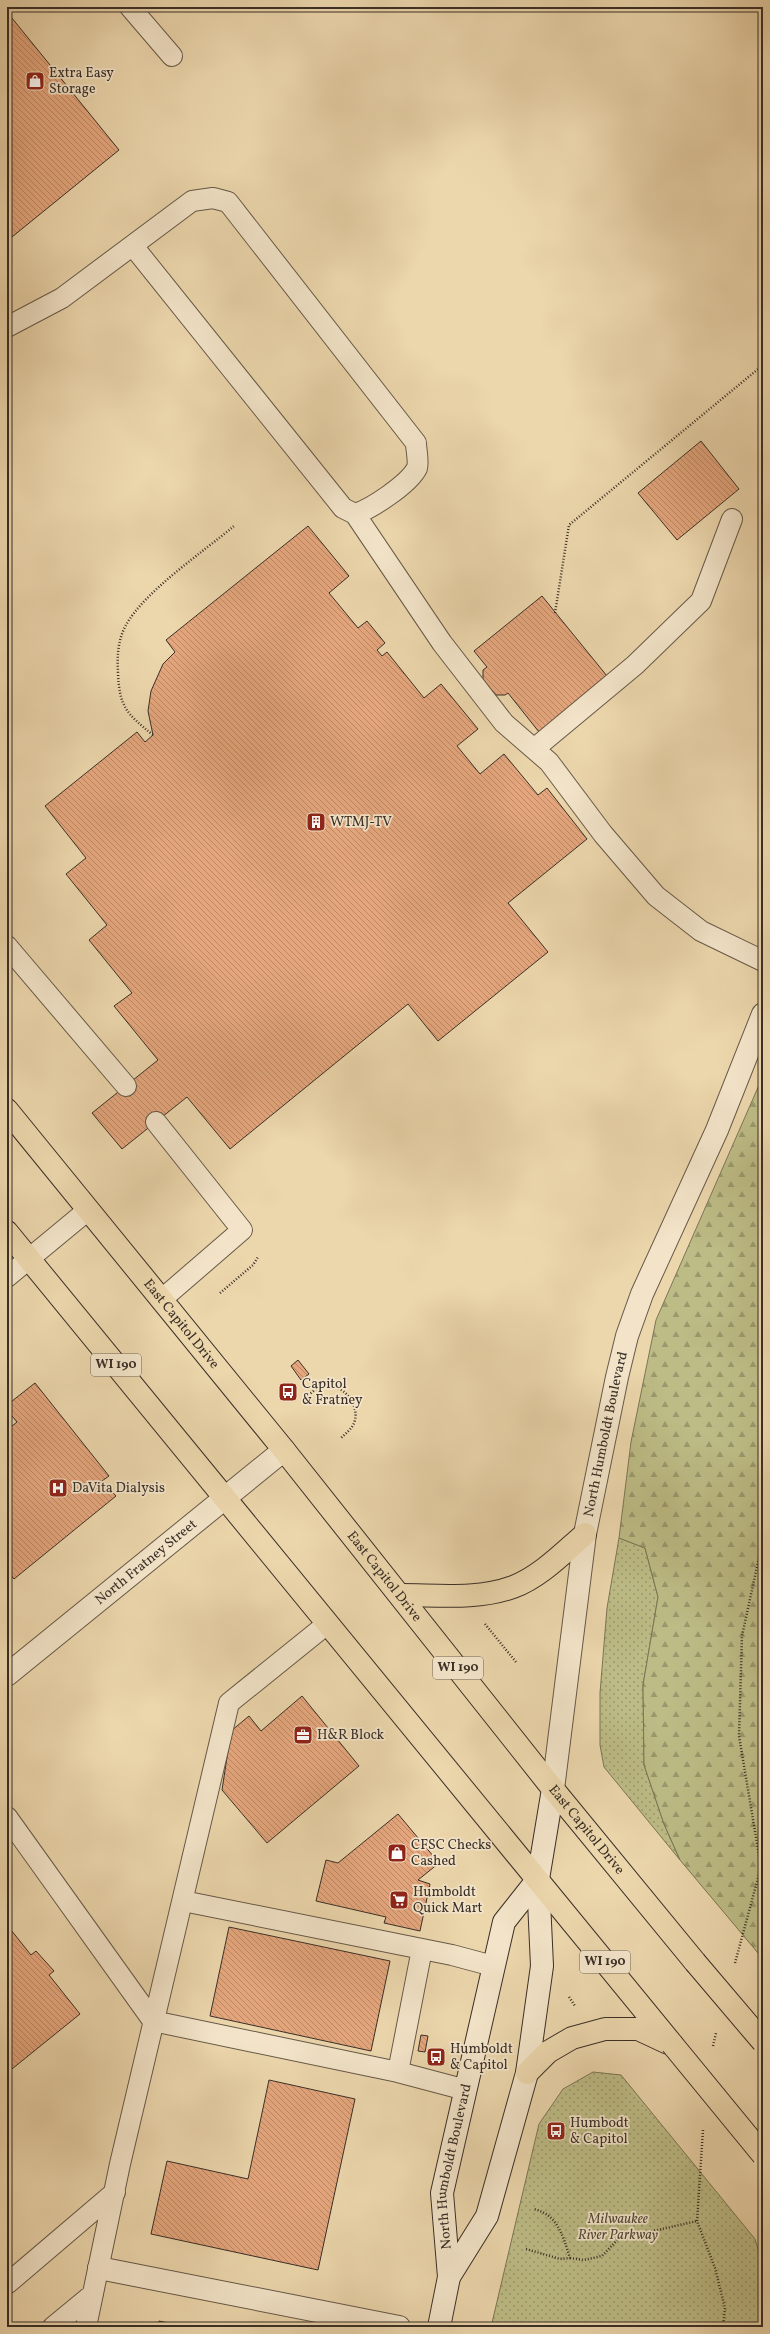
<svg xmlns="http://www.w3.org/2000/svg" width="770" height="2334" viewBox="0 0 770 2334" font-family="Vollkorn,serif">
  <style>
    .green { fill: url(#green-dots); stroke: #7b7656 }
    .forest { fill: url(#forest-firs); stroke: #7b7656 }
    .building { fill: url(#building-back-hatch); stroke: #392f27 }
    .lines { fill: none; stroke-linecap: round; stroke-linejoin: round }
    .service-casing { stroke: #665948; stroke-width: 22 }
    .minor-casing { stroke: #665948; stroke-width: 24 }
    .secondary-casing { stroke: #392f27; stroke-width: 24 }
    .primary-casing { stroke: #392f27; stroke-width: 24 }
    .path { stroke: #392f27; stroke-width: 2.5; stroke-dasharray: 1 2; stroke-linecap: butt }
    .service { stroke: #f3e4c9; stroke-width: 20 }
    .minor { stroke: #f3e4c9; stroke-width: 22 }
    .secondary { stroke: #f3e4c9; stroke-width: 22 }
    .primary { stroke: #ecd6ac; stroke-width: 22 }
    .primary-bridge-casing { stroke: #392f27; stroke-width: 24; stroke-linecap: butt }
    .primary-bridge { stroke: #ecd6ac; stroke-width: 22 }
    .labels { text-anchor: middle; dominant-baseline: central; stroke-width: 3.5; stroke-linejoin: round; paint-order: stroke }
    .shield { fill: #f3e4c9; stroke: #716558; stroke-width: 1 }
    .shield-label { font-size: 13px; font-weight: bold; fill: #392f27 }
    .poi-label { font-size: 14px; fill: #392f27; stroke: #f3e4c9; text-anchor: start }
    .street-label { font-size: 14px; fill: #392f27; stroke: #f3e4c9 }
    .park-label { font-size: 14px; font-style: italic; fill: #534b3a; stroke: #f3e4c9 }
  </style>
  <defs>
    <pattern id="green-dots" width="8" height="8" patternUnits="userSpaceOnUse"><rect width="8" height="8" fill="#bdbc86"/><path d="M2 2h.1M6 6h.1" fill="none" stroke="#9b996e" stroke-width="1.8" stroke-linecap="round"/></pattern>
    <pattern id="forest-firs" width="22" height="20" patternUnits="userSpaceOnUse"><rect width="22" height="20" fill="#bdbc86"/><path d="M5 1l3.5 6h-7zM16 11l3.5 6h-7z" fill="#9b996e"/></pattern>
    <pattern id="building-back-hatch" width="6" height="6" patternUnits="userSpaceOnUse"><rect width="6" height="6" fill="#e5a67d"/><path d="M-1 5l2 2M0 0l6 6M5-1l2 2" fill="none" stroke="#b86"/></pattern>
  </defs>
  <rect width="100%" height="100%" fill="#ecd6ac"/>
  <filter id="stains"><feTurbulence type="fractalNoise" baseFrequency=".005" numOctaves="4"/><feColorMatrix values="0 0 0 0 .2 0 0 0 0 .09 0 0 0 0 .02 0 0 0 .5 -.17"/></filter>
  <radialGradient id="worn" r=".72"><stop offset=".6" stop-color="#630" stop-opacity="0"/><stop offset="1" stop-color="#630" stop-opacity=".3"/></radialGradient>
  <path class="green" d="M619,1538L645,1548L658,1597L643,1685L644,1765L664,1824L680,1860L604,1767L600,1745V1693L607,1608Z
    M593,2072L621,2075L755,2239L763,2266L761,2327H491L539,2124L563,2089Z"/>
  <path class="forest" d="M763,1076V1959L680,1860L664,1824L644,1765L643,1685L658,1597L645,1548L619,1538L631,1442L656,1320Z"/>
  <path class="building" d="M7,12L119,150L7,241Z
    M701,441L739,489L677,540L638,493Z
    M308,526L349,576L329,593L358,628L367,621L385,643L377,650L382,656L387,652L424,698L441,684L478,729L457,746L480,774L504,754L538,795L547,788L587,839L508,903L548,952L438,1041L408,1004L230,1149L187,1097L122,1149L92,1113L158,1060L114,1006L132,993L89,940L107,925L66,874L86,858L45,806L137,732L145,742L153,735L148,711L151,691L163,664L175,652L166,640Z
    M542,596L607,676L539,732L508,693L505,695H496L483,680V670L487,667L474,651Z
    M298,1360L309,1374L301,1380L291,1366Z
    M35,1383L109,1476L102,1481L116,1496L14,1579L7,1570V1430L17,1422L7,1410V1405Z
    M302,1696L359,1766L267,1843L222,1790L231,1731L249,1716L261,1731Z
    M398,1814L439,1863L418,1880L430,1884L420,1931L384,1923L386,1917L316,1901L326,1860L338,1863Z
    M7,1925L31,1955L36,1951L54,1971L49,1975L80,2014L7,2073Z
    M229,1927L390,1961L371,2051L210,2016Z
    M421,2035L428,2036L425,2052L418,2051Z
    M269,2080L355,2099L318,2270L151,2234L167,2161L248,2179Z
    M159,2321L188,2327H158Z"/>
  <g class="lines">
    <g class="service-casing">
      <path id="service" d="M130,7L172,56
        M7,327L62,298L192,201L213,198L228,202L416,443C416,449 419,462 417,468C409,484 371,509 355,514L343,508L133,246
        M355,514L442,643L504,723L549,762L603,834L656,896L701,931L763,961
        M534,749L635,665L701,601L732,519
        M7,946L126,1086
        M156,1122L242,1230L161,1300
        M7,1277L88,1210
        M7,1817L153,2021L398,2072L422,1949
        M183,1901L452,1955L493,1966
        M398,2072L466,2090
        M7,2284L115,2192
        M53,2327L93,2294
        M86,2327L120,2164L229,1703L327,1624"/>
    </g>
    <g class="minor-casing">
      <g id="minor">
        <path id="s1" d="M7,1675L284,1450"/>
        <path id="s2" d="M553,1789L585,1534L617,1377L627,1336L642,1294L717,1130L763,1014"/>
        <path d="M99,2268L399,2327"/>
      </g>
    </g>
    <g class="secondary-casing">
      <g id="secondary">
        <path d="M449,2277L487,2216L527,2073L542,1966L538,1879L553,1789"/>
        <path id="s3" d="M439,2327L449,2277L442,2193L504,1922L538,1879"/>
      </g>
    </g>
    <g class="primary-casing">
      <g id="primary">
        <path id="s4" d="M7,1110L284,1450L553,1789L695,1962"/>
        <path d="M7,1232L672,2044"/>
        <path d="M400,1595C438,1595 477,1600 513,1587C540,1577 564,1552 585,1534"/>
        <path d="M527,2073L548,2052L572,2038L605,2029H638L668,2043"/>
      </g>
    </g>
    <path class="path" d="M555,613L569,525L763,365
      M153,735C127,714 119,707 118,672C117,656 118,639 126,625C145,591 203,552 234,526
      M7,911L12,917
      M220,1293L253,1265L258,1257
      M306,1397C311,1393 317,1387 324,1386C343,1383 361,1405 354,1423C351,1430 345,1434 340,1439
      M485,1624L516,1662
      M735,1963L761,1867L739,1736L742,1636L763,1539
      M569,1997L575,2006
      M713,2046L716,2033
      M703,2130L697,2221L715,2268L725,2308L723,2327
      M526,2249L560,2259L570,2258C563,2236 558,2215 534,2209
      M570,2258L584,2260L602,2256L618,2239L697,2221"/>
    <use href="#service" class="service"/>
    <use href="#minor" class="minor"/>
    <use href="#secondary" class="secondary"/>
    <use href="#primary" class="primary"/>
    <g class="primary-bridge-casing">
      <path id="primary-bridge" d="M695,1962L763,2042
        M672,2044L763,2155"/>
    </g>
    <use href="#primary-bridge" class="primary-bridge"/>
  </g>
  <defs>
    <g id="shop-square" transform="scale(1)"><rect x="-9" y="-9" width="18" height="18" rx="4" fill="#8f2418" stroke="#f3e4c9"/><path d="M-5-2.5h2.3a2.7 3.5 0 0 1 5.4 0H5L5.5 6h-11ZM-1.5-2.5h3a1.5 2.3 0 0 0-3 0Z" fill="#fff"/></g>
    <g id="building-square" transform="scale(1)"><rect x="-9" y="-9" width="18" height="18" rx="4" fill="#8f2418" stroke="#f3e4c9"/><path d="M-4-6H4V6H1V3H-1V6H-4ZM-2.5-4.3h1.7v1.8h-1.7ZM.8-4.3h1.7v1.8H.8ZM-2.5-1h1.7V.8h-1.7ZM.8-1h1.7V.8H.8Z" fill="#fff"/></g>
    <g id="bus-square" transform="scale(1)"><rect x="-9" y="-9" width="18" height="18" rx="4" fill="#8f2418" stroke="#f3e4c9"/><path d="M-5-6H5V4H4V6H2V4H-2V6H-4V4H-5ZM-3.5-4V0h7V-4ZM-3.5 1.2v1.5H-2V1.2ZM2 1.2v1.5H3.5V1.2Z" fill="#fff"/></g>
    <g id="hospital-square" transform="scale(1)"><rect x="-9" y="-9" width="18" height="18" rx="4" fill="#8f2418" stroke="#f3e4c9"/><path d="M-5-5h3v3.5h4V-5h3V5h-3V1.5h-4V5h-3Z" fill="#fff"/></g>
    <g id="office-square" transform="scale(1)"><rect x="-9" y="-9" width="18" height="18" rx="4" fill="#8f2418" stroke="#f3e4c9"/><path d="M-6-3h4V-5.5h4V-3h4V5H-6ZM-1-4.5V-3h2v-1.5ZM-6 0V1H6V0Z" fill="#fff"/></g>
    <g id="supermarket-square" transform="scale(1)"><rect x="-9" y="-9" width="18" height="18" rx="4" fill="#8f2418" stroke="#f3e4c9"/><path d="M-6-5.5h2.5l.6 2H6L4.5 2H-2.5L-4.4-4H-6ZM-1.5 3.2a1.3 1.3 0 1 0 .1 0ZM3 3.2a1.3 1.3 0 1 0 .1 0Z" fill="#fff"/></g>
  </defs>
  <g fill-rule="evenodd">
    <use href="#shop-square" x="35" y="81"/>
    <use href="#building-square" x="316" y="822"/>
    <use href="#bus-square" x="288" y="1392"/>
    <use href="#hospital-square" x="58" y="1488"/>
    <use href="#office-square" x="303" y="1735"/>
    <use href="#shop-square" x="397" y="1853"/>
    <use href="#supermarket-square" x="399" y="1900"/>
    <use href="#bus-square" x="436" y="2057"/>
    <use href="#bus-square" x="556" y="2131"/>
  </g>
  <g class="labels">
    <g class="shield">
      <rect x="91" y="1354" width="50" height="22" rx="3"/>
      <rect x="433" y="1657" width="50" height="22" rx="3"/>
      <rect x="580" y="1951" width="50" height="22" rx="3"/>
    </g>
    <g class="shield-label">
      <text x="116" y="1365">WI 190</text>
      <text x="458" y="1668">WI 190</text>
      <text x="605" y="1962">WI 190</text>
    </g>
    <g class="poi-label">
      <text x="49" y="73">Extra Easy<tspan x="49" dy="16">Storage</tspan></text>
      <text x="330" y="822">WTMJ-TV</text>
      <text x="302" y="1384">Capitol<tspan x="302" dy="16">&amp; Fratney</tspan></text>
      <text x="72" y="1488">DaVita Dialysis</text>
      <text x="317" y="1735">H&amp;R Block</text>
      <text x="411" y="1845">CFSC Checks<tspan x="411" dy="16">Cashed</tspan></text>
      <text x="413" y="1892">Humboldt<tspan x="413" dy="16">Quick Mart</tspan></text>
      <text x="450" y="2049">Humboldt<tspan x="450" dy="16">&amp; Capitol</tspan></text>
      <text x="570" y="2123">Humbodt<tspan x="570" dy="16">&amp; Capitol</tspan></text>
    </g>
    <g class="street-label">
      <text stroke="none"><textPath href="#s4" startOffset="276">East Capitol Drive</textPath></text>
      <text stroke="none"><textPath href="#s2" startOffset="359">North Humboldt Boulevard</textPath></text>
      <text stroke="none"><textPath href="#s1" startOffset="179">North Fratney Street</textPath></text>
      <text stroke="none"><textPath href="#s4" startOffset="600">East Capitol Drive</textPath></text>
      <text stroke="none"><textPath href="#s4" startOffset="924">East Capitol Drive</textPath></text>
      <text stroke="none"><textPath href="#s3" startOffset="163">North Humboldt Boulevard</textPath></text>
    </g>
    <g class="park-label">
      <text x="618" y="2219">Milwaukee<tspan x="618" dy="16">River Parkway</tspan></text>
    </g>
  </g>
  <rect width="770" height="2334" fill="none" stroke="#ecd6ac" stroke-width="24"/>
  <rect x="8" y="8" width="754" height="2318" fill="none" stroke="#392f27" stroke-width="2"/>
  <rect x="12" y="12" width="746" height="2310" fill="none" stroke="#392f27"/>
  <rect width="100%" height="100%" filter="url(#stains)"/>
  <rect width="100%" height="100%" fill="url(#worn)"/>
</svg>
